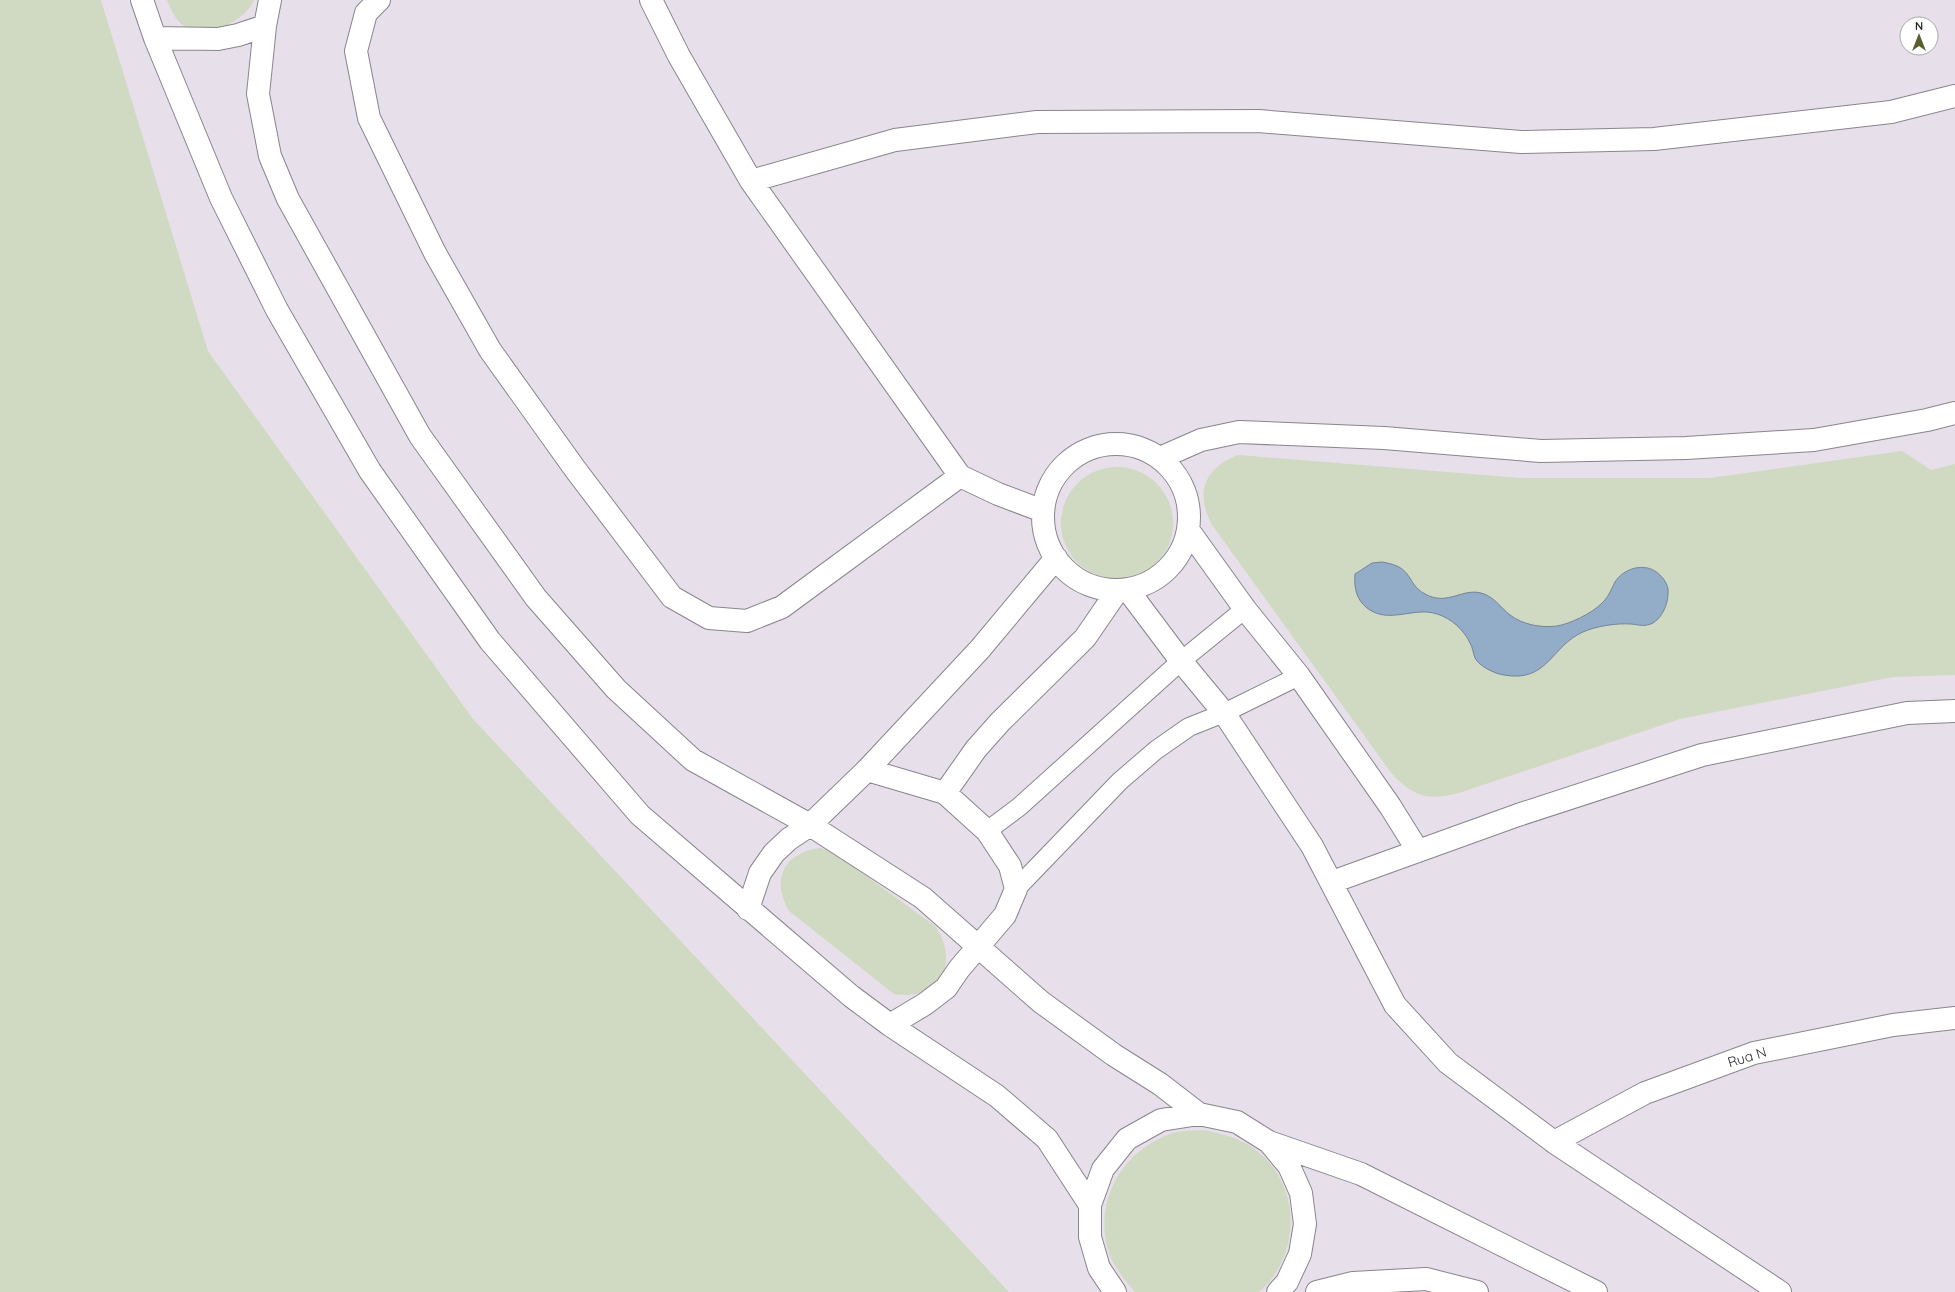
<svg xmlns="http://www.w3.org/2000/svg" width="1955" height="1292" viewBox="0 0 1955 1292" font-family="Quicksand,sans-serif">
  <style>
    .green { fill: #d0d9c2 }
    .water { fill: #93adc9; stroke: #738499 }
    .lines { fill: none; stroke-linecap: round; stroke-linejoin: round }
    .lane-casing { stroke: #8a848e; stroke-width: 20 }
    .street-casing { stroke: #8a848e; stroke-width: 24 }
    .lane { stroke: #fff; stroke-width: 18 }
    .street { stroke: #fff; stroke-width: 22 }
    .labels { text-anchor: middle; dominant-baseline: central; stroke-width: 3.5; stroke-linejoin: round; paint-order: stroke }
    .street-label { font-size: 14px; fill: #272429; stroke: #fff }
  </style>
  <rect width="100%" height="100%" fill="#e7e0eb"/>
  <path class="green" d="M0,0H101L208,351L473,719L1009,1292H0Z
    M167,0H254C244,23 207,38 184,26C176,21 170,8 167,0Z
    M1902,451L1931,470L1955,464V675L1893,677L1680,719L1459,793C1428,801 1414,797 1392,774L1212,525C1195,493 1204,468 1238,455L1521,478H1710Z
    M1061 523a56 56 0 1 1 112 0a56 56 0 1 1-112 0Z
    M820,848L832,851L935,926C961,963 939,1001 894,994L789,911C771,880 783,853 820,848Z
    M1204,1130C1223,1134 1241,1138 1257,1151C1302,1186 1301,1256 1259,1292H1135C1123,1278 1111,1264 1107,1246C1095,1194 1126,1149 1173,1133C1182,1130 1194,1131 1204,1130Z"/>
  <path class="water" d="M1382,562C1415,567 1405,583 1425,594C1449,607 1463,586 1484,594C1495,598 1501,608 1510,615C1523,625 1542,628 1557,626C1570,624 1592,613 1601,604C1608,598 1611,590 1615,582C1623,569 1642,563 1655,571C1661,575 1667,582 1668,589C1669,601 1664,616 1653,623C1645,627 1640,625 1631,624C1617,623 1596,626 1583,632C1551,646 1548,683 1504,675C1495,674 1479,666 1475,658C1473,653 1473,648 1470,643C1464,630 1451,618 1437,614C1414,606 1389,625 1367,608C1356,599 1354,588 1355,574L1372,563Z"/>
  <g class="lines">
    <g class="lane-casing">
      <path id="lane" d="M987,831L1019,807L1181,661L1245,609
        M1016,889L1120,781L1156,750L1189,727L1224,713L1299,676"/>
    </g>
    <g class="street-casing">
      <path id="street" d="M142,0L155,38L221,198L277,310L370,471L490,641L640,815L851,996L890,1025L997,1096L1047,1139L1090,1205
        M270,0L265,26L258,94L270,156L288,199L420,436L536,598L616,689L693,760L810,825L923,898L1041,1002L1114,1055L1160,1084L1199,1114
        M379,0L366,13L356,51L369,118L435,253L490,350L575,469L672,597L709,618L747,621L782,607L960,476
        M651,0L679,56L751,181L960,476L998,494L1043,511
        M155,38L218,39L238,35L265,26
        M751,181L895,140L1037,122L1258,121L1521,142L1654,139L1891,112L1955,96
        M1043 517a73 73 0 1 1 146 0a73 73 0 1 1-146 0Z
        M1160,458L1201,440L1239,432L1384,438L1541,451L1686,448L1814,440L1927,420L1955,413
        M1189,531L1245,609L1299,676L1390,806L1418,851
        M1127,589L1181,661L1224,713L1312,846L1395,1005L1448,1063L1554,1142L1780,1292
        M867,770L980,649L1056,558
        M945,793L976,749L1000,722L1085,638L1118,590
        M1332,882L1518,815L1702,755L1907,713L1955,711
        M748,909L760,873L774,853L789,839L810,825L867,770L945,793L987,831L1010,866L1016,889L1005,915L959,969L946,988L925,1004L890,1025
        M1269,1142L1361,1174L1596,1292
        M1554,1142L1645,1093L1754,1053L1893,1025L1955,1018
        M1115,1292L1099,1268L1090,1237V1205L1103,1169L1127,1139L1161,1120L1199,1114L1237,1122L1269,1142L1289,1166L1301,1193L1305,1224L1300,1254L1287,1282L1278,1292
        M1317,1292L1353,1283L1426,1279L1477,1292"/>
    </g>
    <use href="#lane" class="lane"/>
    <use href="#street" class="street"/>
  </g>
  <g class="labels">
    <g class="street-label">
      <text transform="translate(1747 1057) rotate(-17)">Rua N</text>
    </g>
  </g>
  <g transform="translate(1919 36)"><circle r="19" fill="#ffffff" stroke="#a9a7a9"/>
  <path d="M0-3L7 15L0 10L-7 15Z" fill="#5a5f2d"/>
  <text y="-6" font-size="11" font-weight="bold" text-anchor="middle" fill="#272429">N</text>
  </g>
</svg>
